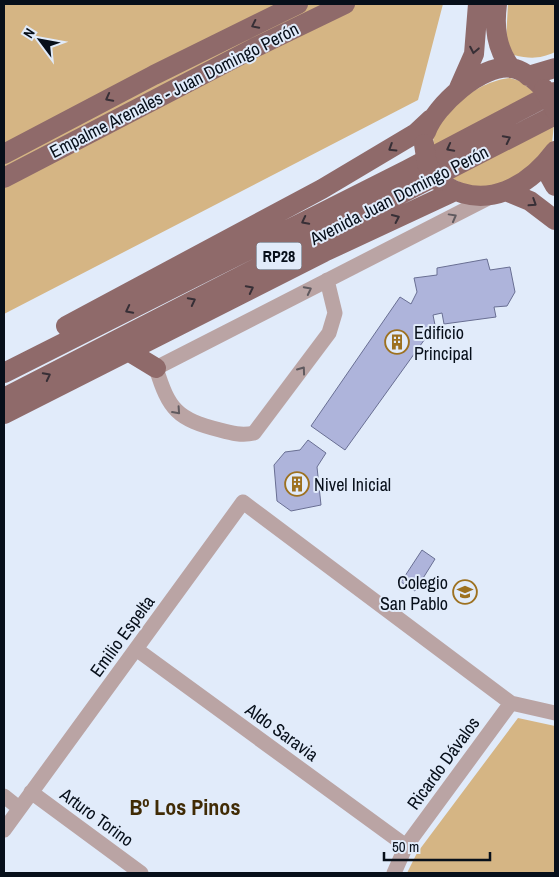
<svg xmlns="http://www.w3.org/2000/svg" width="559" height="877" viewBox="0 0 559 877" font-family="'Archivo Narrow',sans-serif">
  <style>
    .green { fill: #d5b584 }
    .building { fill: #aeb4db; stroke: #696f93 }
    .lines { fill: none; stroke-linecap: round; stroke-linejoin: round }
    .minor { stroke: #baa4a4; stroke-width: 15 }
    .major { stroke: #8f6a6a; stroke-width: 20 }
    .major-bridge { stroke: #8f6a6a; stroke-width: 20 }
    .oneway { stroke: #372f36 }
    .oneway2 { stroke: #605a5f }
    .labels { text-anchor: middle; dominant-baseline: central; stroke-width: 4; stroke-linejoin: round; paint-order: stroke }
    .shield { fill: #e1ebfa; stroke: #48515d; stroke-width: 1 }
    .shield-label { font-size: 16px; font-weight: bold; fill: #070f1a }
    .street-label { font-size: 18px; fill: #070f1a; stroke: #e1ebfa }
    .poi-label { font-size: 18px; fill: #070f1a; stroke: #e1ebfa; text-anchor: start }
    .district-label { font-size: 22px; font-weight: bold; fill: #402b05; stroke: #e1ebfa }
  </style>
  <rect width="100%" height="100%" fill="#e1ebfa"/>
  <path class="green" d="M4,4H443L418,100L4,314Z
    M508,4H555V52C540,59 530,59 514,55L506,40Z
    M510,78L520,81L539,96L434,148C427,115 481,80 510,78Z
    M554,124L552,144L525,176L479,191L449,177Z
    M518,718L555,726V873H407L417,853Z"/>
  <path class="building" d="M487,259L490,270L510,267L515,292L507,306L494,307L496,317L444,324L442,313L433,315L435,325L345,450L311,426L400,297L411,304L417,292L414,278L437,275V268Z
    M308,440L326,453L317,467L321,505L291,511L277,501L274,465L285,452L300,450Z
    M422,550L435,559L415,591L401,582Z"/>
  <g class="lines">
    <path class="minor" d="M327,280L335,313L329,333L254,433C242,436 231,433 220,430C177,419 169,410 156,368L490,197
      M136,649L406,846
      M31,792L141,873
      M4,796L19,808
      M4,830L243,502L511,703L555,713
      M394,873L406,846L511,703"/>
    <path class="major" d="M497,4C494,27 496,48 511,68
      M528,76L555,68
      M459,88L474,54L478,4
      M426,132C435,106 482,63 512,68C524,70 536,81 544,89
      M4,154L154,75L298,4
      M547,162L550,177L555,186
      M4,178L254,48L345,4
      M444,185C487,211 529,186 555,151
      M508,192L530,201L555,220
      M66,326L322,189L416,133L431,119
      M128,351L156,368
      M4,373L407,170L555,92
      M4,398L555,115
      M4,414L324,252L455,191"/>
    <path class="major-bridge" d="M544,89L555,110
      M424,144L427,164L438,181"/>
  </g>
  <defs><path id="oneway-chevron" d="M-2-3.5L2.5 0L-2 3.5" fill="none" stroke-width="1.6" stroke-linecap="round" stroke-linejoin="round" transform="scale(1.25)"/></defs>
  <g class="oneway">
    <use href="#oneway-chevron" transform="translate(255 25) rotate(154)"/>
    <use href="#oneway-chevron" transform="translate(474 50) rotate(101)"/>
    <use href="#oneway-chevron" transform="translate(109 98) rotate(152)"/>
    <use href="#oneway-chevron" transform="translate(507 139) rotate(-27)"/>
    <use href="#oneway-chevron" transform="translate(392 148) rotate(148)"/>
    <use href="#oneway-chevron" transform="translate(450 148) rotate(152)"/>
    <use href="#oneway-chevron" transform="translate(533 203) rotate(33)"/>
    <use href="#oneway-chevron" transform="translate(396 218) rotate(-25)"/>
    <use href="#oneway-chevron" transform="translate(305 221) rotate(153)"/>
    <use href="#oneway-chevron" transform="translate(250 289) rotate(-27)"/>
    <use href="#oneway-chevron" transform="translate(192 301) rotate(-27)"/>
    <use href="#oneway-chevron" transform="translate(129 310) rotate(153)"/>
    <use href="#oneway-chevron" transform="translate(47 376) rotate(-27)"/>
  </g>
  <g class="oneway2">
    <use href="#oneway-chevron" transform="translate(453 217) rotate(-29)"/>
    <use href="#oneway-chevron" transform="translate(308 290) rotate(-27)"/>
    <use href="#oneway-chevron" transform="translate(302 370) rotate(-54)"/>
    <use href="#oneway-chevron" transform="translate(177 411) rotate(48)"/>
  </g>
  <defs>
    <g id="building-ring" transform="scale(1.25)"><circle r="9.5" fill="#e1ebfa" stroke="#9d7120" stroke-width="1.5"/><path d="M-4-6H4V6H1V3H-1V6H-4ZM-2.5-4.3h1.7v1.8h-1.7ZM.8-4.3h1.7v1.8H.8ZM-2.5-1h1.7V.8h-1.7ZM.8-1h1.7V.8H.8Z" fill="#9d7120"/></g>
    <g id="school-ring" transform="scale(1.25)"><circle r="9.5" fill="#e1ebfa" stroke="#9d7120" stroke-width="1.5"/><path d="M0-5L7-2L0 1L-7-2ZM-4 1L0 2.5L4 1V4Q0 6-4 4Z" fill="#9d7120"/></g>
  </defs>
  <g fill-rule="evenodd">
    <use href="#building-ring" x="397" y="342"/>
    <use href="#building-ring" x="297" y="484"/>
    <use href="#school-ring" x="465" y="592"/>
  </g>
  <g class="labels">
    <rect class="shield" x="256.5" y="242.5" width="45" height="27" rx="4"/>
    <g class="shield-label">
      <text x="279" y="256">RP28</text>
    </g>
    <g class="street-label">
      <text transform="translate(174 90) rotate(-27)">Empalme Arenales - Juan Domingo Perón</text>
      <text transform="translate(399 195) rotate(-27)">Avenida Juan Domingo Perón</text>
      <text transform="translate(122 636) rotate(-54)">Emilio Espelta</text>
      <text transform="translate(282 732) rotate(36)">Aldo Saravia</text>
      <text transform="translate(443 763) rotate(-54)">Ricardo Dávalos</text>
      <text transform="translate(97 817) rotate(36)">Arturo Torino</text>
    </g>
    <g class="poi-label">
      <text x="414" y="332">Edificio<tspan x="414" dy="21">Principal</tspan></text>
      <text x="314" y="484">Nivel Inicial</text>
      <text x="448" y="582" text-anchor="end">Colegio<tspan x="448" dy="21">San Pablo</tspan></text>
    </g>
    <g class="district-label">
      <text x="185" y="807">Bº Los Pinos</text>
    </g>
  </g>
  <rect width="559" height="877" fill="none" stroke="#070f1a" stroke-width="10"/>
  <g transform="translate(40 40) rotate(302)" stroke="#e1ebfa" stroke-width="4" paint-order="stroke">
  <path d="M0-4L9 19L0 12L-9 19Z" fill="#070f1a"/>
  <text y="-8" font-size="14" font-weight="bold" text-anchor="middle" fill="#070f1a">N</text>
  </g>
  <path d="M384 852v8h106v-8" fill="none" stroke="#070f1a" stroke-width="2.5"/>
  <text x="392" y="852" font-size="15" fill="#070f1a" stroke="#e1ebfa" stroke-width="4" paint-order="stroke">50 m</text>
</svg>
